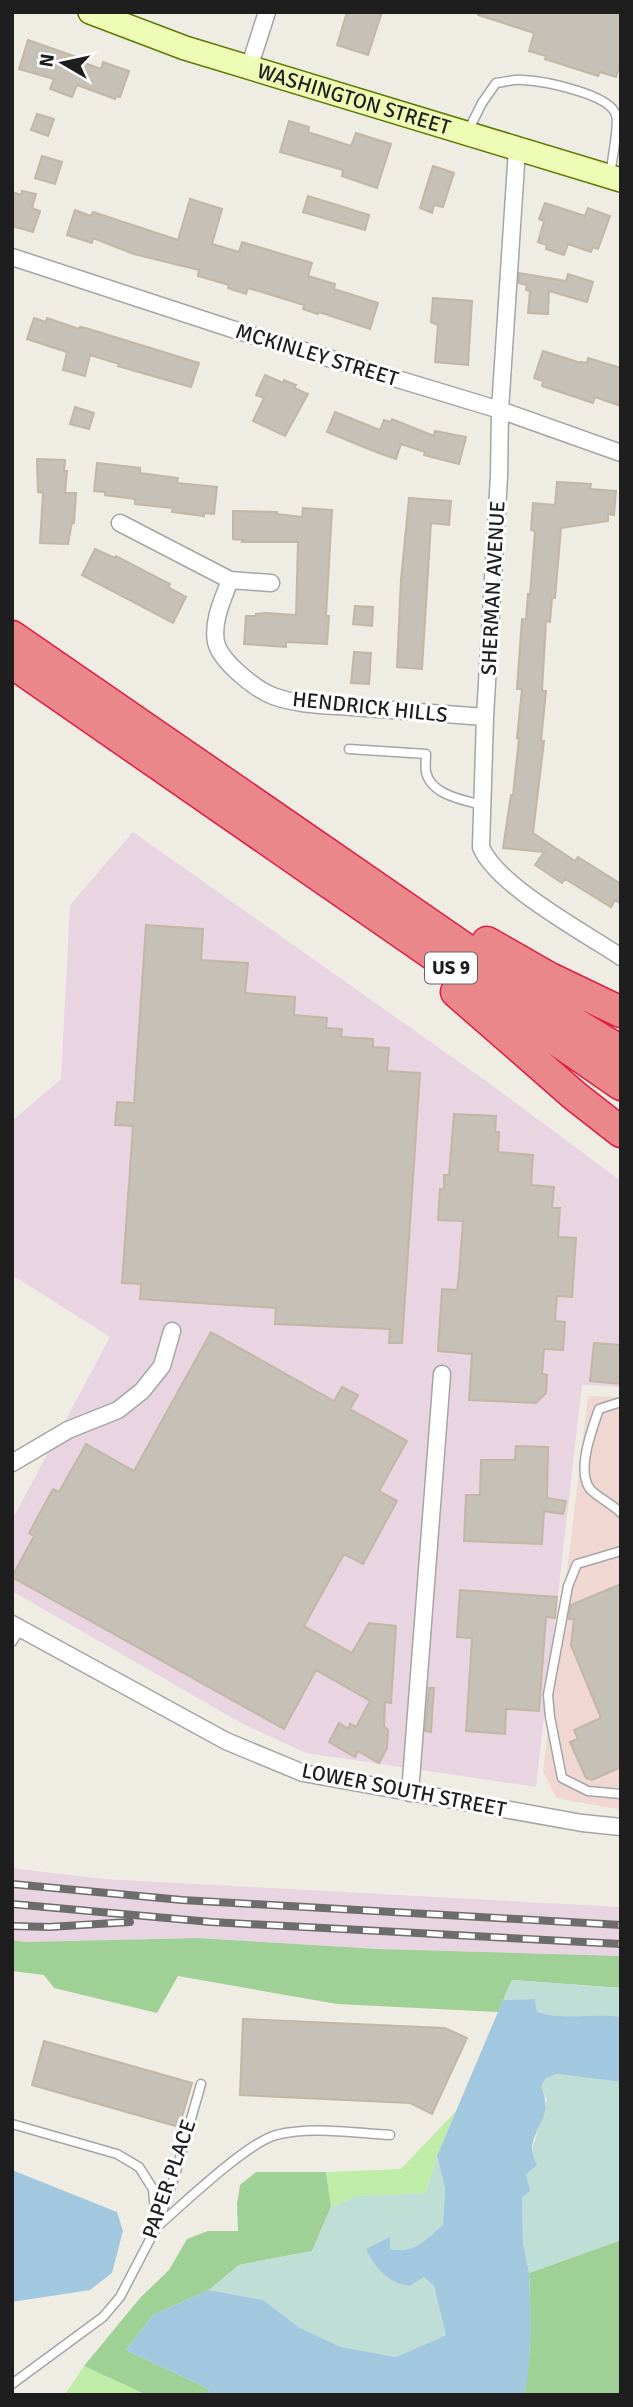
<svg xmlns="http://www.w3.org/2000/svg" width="633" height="2407" viewBox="0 0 633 2407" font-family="Signika,sans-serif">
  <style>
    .commercial { fill: #f1d7d2 }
    .industrial { fill: #e9d5e2 }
    .grass { fill: #bfeca7 }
    .forest { fill: #9fd096 }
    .wetland { fill: #bfded5 }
    .water { fill: #a2c8df }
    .building { fill: #c7c0b6; stroke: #c2b6a5; stroke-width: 2 }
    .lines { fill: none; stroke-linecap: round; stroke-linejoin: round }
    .lane-casing { stroke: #a5a5a5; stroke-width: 11 }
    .street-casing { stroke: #a5a5a5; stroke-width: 19 }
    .secondary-casing { stroke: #5a7900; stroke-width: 26 }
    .highway-casing { stroke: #e11d43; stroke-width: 33 }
    .lane { stroke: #fff; stroke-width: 8 }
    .street { stroke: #fff; stroke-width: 16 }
    .secondary { stroke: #eefcb5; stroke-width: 23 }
    .highway { stroke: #ea878b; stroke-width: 30 }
    .rail-casing { stroke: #6c6c6c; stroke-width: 8 }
    .rail { stroke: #fff; stroke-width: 5; stroke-dasharray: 16; stroke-linecap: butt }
    .labels { text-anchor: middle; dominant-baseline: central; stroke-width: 6; stroke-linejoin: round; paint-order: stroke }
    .shield { fill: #fff; stroke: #626262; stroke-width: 2 }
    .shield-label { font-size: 19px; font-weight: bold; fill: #1e1e1e }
    .street-label { font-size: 21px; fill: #1e1e1e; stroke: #fff }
  </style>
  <rect width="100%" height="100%" fill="#efede3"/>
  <path class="commercial" d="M588,1396L621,1397V1810L556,1798L543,1771Z"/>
  <path class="industrial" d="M133,832L486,1081L621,1181V1387L582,1385L536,1787L306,1753L241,1723L12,1591V1520L110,1337L12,1275V1121L61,1079L70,905Z
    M12,1868L104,1879L621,1907V1956L379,1949L198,1938L25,1942L12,1940Z"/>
  <path class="grass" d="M456,2111L437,2156L426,2193L357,2196L331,2207L326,2172L401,2169Z
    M84,2366L147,2395L66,2393Z"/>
  <path class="forest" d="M198,1938L379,1949L621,1956V1988L512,1980L498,2012L337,2004L178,1976L157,2013L54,1988L44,1975L12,1971V1940L25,1942Z
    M256,2172H326L331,2207L312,2251L239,2265L209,2290L153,2315L126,2350L209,2389L207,2395H147L84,2366L140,2298L169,2270L187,2239L208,2231H238L237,2204L240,2185Z
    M621,2240V2395H524C532,2355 531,2314 529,2273Z"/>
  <path class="wetland" d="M512,1980L621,1988V2017C593,2012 564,2021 537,2012L535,1999L503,2000Z
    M557,2074L621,2082V2240L529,2273L523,2243L522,2197L529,2191L525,2174L547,2100L541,2087L546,2078Z
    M437,2156L445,2188L443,2225C426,2241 414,2254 390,2249V2238L366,2250L410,2286L424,2277L434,2286L446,2335L396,2357L341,2347L300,2328L263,2300L209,2290L239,2265L312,2251L331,2207L357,2196L426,2193Z"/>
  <path class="water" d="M535,1999L537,2012C564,2021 593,2012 621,2017V2082L557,2074L546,2078L541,2087C554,2115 535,2124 532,2148C531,2153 535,2160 537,2165L526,2174L530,2191L522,2197L523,2243L529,2273L531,2325L528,2376L524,2395H207L209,2389L126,2350L153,2315L209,2290L263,2300L300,2328L341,2347L396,2357L446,2335L434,2286L424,2277L410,2286C388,2283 376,2269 366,2249L390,2237V2249C414,2254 426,2240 443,2225L445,2188L437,2156L503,2000Z
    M12,2170L117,2212L123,2231L112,2273L90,2290L12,2302Z"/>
  <path class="building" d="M347,12H382L368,55L337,45Z
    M478,12H621V61L616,77L600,72L598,76L545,59L546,56L529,51L534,33L478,15Z
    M28,40L77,57L76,60L101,69L103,62L129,71L120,97L116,96L115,99L77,85L72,97L50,89L54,79L19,69Z
    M37,114L54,119L48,136L31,130Z
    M289,121L309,127L308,132L351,146L356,133L391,144L377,188L342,176L343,170L280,152Z
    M42,156L62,162L55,184L35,178Z
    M433,166L454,173L443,207L434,205L432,213L420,208Z
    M22,191L36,194L32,208L40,211L33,232L12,226V192L21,195Z
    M308,196L369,215L365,230L303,212Z
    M190,199L222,209L212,244L239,252L242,242L312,263L308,276L335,284L334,289L378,303L370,329L319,312L318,314L303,309L304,305L248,288L246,294L228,288L229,285L198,276L199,270L134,254L93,238L92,243L67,235L75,210L91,216L93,212L178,240Z
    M545,203L585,216L588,208L610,216L598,249L593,247L591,252L568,244L564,255L546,249L547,245L538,242L544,221L539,219Z
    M519,273L566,281L568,274L593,282L587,302L549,291L548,314L528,313L530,291L526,290L527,285L519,283Z
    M433,298L472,301L468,365L435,362L438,325L431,322Z
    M34,318L46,322L47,318L79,329L80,327L89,329L199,363L191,387L118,366L119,364L90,355L85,376L63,370L67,352L27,339Z
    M543,351L581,363V362L587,363L588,358L621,368V406L595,397L593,403L542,386L543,381L534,378Z
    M265,375L283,383L284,380L296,385L294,388L308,394L285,436L253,421L264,398L256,395Z
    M75,407L94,413L89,429L70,424Z
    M335,412L380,430L384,420L391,422L392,419L434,436L435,431L466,437L459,464L424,455L425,452L401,444L396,459L376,452L327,432Z
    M37,459L65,460L64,471H67L65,493H76L74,523L72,522L68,544L40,543L43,493L38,492Z
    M97,463L140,468V473L178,478L177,483L217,487L214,514L204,513V516L172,512L173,508L135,504V499L105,495V492L94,491Z
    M557,482L591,484L590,489L616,491L614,515L608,514V521L561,528L555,598H552L550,622L546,621L542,691H546L541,741H544L533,833L575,861L578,857L621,884V904L615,900L611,907L565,879L562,883L535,865L544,852L503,848L511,795H513L519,738H517L522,689H517L522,619L526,620L528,594L530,595L535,531L531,530L533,503L555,505Z
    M409,498L451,501L449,525L431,523L422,669L397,667L401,580Z
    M303,508L332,510L326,616H329L327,644L286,642V647L244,644L246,616H256V614L266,613L296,615L298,542H242L243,540L233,539V511L277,512V514L302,517Z
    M95,549L115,558L116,556L170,584L168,587L186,597L173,623L82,575Z
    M355,606L373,607L372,626L353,624Z
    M354,652L371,653L369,684L351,683Z
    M146,925L203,929L201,960L248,963L245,993L295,997L294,1015L327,1018L326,1028L342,1029L341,1037L373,1039V1047L389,1048L387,1071L420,1073L402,1343H389L390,1329L275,1324L276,1308L140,1299L141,1284L122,1283L133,1126L115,1125L117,1102L134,1103Z
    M454,1114L496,1116L495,1132H499L498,1152L533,1155L531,1185L554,1187L552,1208H560L558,1237L576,1238L572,1297L557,1296L555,1321L565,1322L563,1350L544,1349L542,1374L547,1375L546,1393L536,1403L469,1400L472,1354L438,1351L442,1289L457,1290L459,1274L463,1221L438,1220L440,1189H444V1175H449Z
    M211,1332L334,1401L342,1387L358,1395L350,1409L407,1441L379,1491L397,1501L363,1564L344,1554L304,1626L352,1653L369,1623L396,1626L391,1703L385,1702L384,1726L388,1730L387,1748L379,1763L358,1751L355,1757L329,1742L339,1723L348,1729L350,1724L356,1727L370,1701L316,1670L284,1729L12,1577L34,1536L29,1533L53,1489L59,1492L86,1444L134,1471Z
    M594,1343L621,1345V1384L590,1381Z
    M516,1446L548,1447L547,1498L566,1501L563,1514L544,1511L542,1544L464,1541L466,1495H480L481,1460H515Z
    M621,1584V1767L592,1780L586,1778L570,1742L578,1739L574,1730L601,1718L571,1645L574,1619H569L571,1605Z
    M460,1590L557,1597L555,1618L546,1617L539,1711L506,1709L505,1734L466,1731L472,1638L457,1637Z
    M429,1688H434L431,1732L425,1731Z
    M243,2019L445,2028L467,2038L432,2114L410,2103L240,2095Z
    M44,2041L192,2083L179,2127L32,2085Z"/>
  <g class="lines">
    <g class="lane-casing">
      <path id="lane" d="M468,131L482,103L496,83C505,82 514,79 523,80C544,81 610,94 616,115C619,124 612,162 610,174
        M349,749L426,754C426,760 425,767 426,772C431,795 463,800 482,805
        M621,1402L599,1409C592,1430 576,1470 590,1489C596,1496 612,1504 621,1513
        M621,1551L577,1564L568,1586L548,1695L550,1717L562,1778L588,1791L621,1794
        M12,1642L21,1628
        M12,2124L117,2154L139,2167L153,2189L156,2223
        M159,2225C184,2203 247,2143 276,2135C312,2126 353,2133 390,2135
        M12,2384L103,2317L120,2297L157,2226L175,2175L201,2084"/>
    </g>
    <g class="street-casing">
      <path id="street" d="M249,68L267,12
        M517,149L500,410L499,476L485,717L481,847C496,885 585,933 621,957
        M12,257L232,329L500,410L621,453
        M120,523L230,580L271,583
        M230,580C223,599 212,621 216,642C220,661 255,689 273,696C297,705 326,705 352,707C396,710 441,714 485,717
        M12,1463L68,1430L118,1410L142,1391L162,1366L172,1331
        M12,1624L226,1741L303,1773L582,1823L621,1827
        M410,1793L442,1374"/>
    </g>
    <g class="secondary-casing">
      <g id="secondary">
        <path id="s1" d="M90,12L185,48L621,180"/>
      </g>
    </g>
    <g class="highway-casing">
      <path id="highway" d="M12,636L563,1016L621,1051
        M12,663L621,1085
        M487,942L550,978L621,1012
        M456,992L575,1096L621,1132"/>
    </g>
    <use href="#lane" class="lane"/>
    <use href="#street" class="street"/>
    <use href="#secondary" class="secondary"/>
    <use href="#highway" class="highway"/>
    <g class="rail-casing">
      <path id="rail" d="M12,1884L182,1900L621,1925
        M12,1904L211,1922L621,1944
        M12,1926L49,1927L130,1922"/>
    </g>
    <use href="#rail" class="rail"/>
  </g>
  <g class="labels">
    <rect class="shield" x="425" y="952.5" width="52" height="31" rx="5"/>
    <g class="shield-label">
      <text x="451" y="968">US 9</text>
    </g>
    <g class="street-label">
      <text stroke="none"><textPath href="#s1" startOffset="278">WASHINGTON STREET</textPath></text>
      <text transform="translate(317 355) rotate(17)">MCKINLEY STREET</text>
      <text transform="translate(493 588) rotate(-87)">SHERMAN AVENUE</text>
      <text transform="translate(370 707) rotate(6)">HENDRICK HILLS</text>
      <text transform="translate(404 1790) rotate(11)">LOWER SOUTH STREET</text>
      <text transform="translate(169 2179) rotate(-71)">PAPER PLACE</text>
    </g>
  </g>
  <rect width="633" height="2407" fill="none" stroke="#1e1e1e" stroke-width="28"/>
  <g transform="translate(63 63) rotate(279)" stroke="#ffffff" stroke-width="5" paint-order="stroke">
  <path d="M0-5L12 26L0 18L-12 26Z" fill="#1e1e1e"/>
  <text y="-10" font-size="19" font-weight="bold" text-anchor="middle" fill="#1e1e1e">N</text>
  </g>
</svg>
